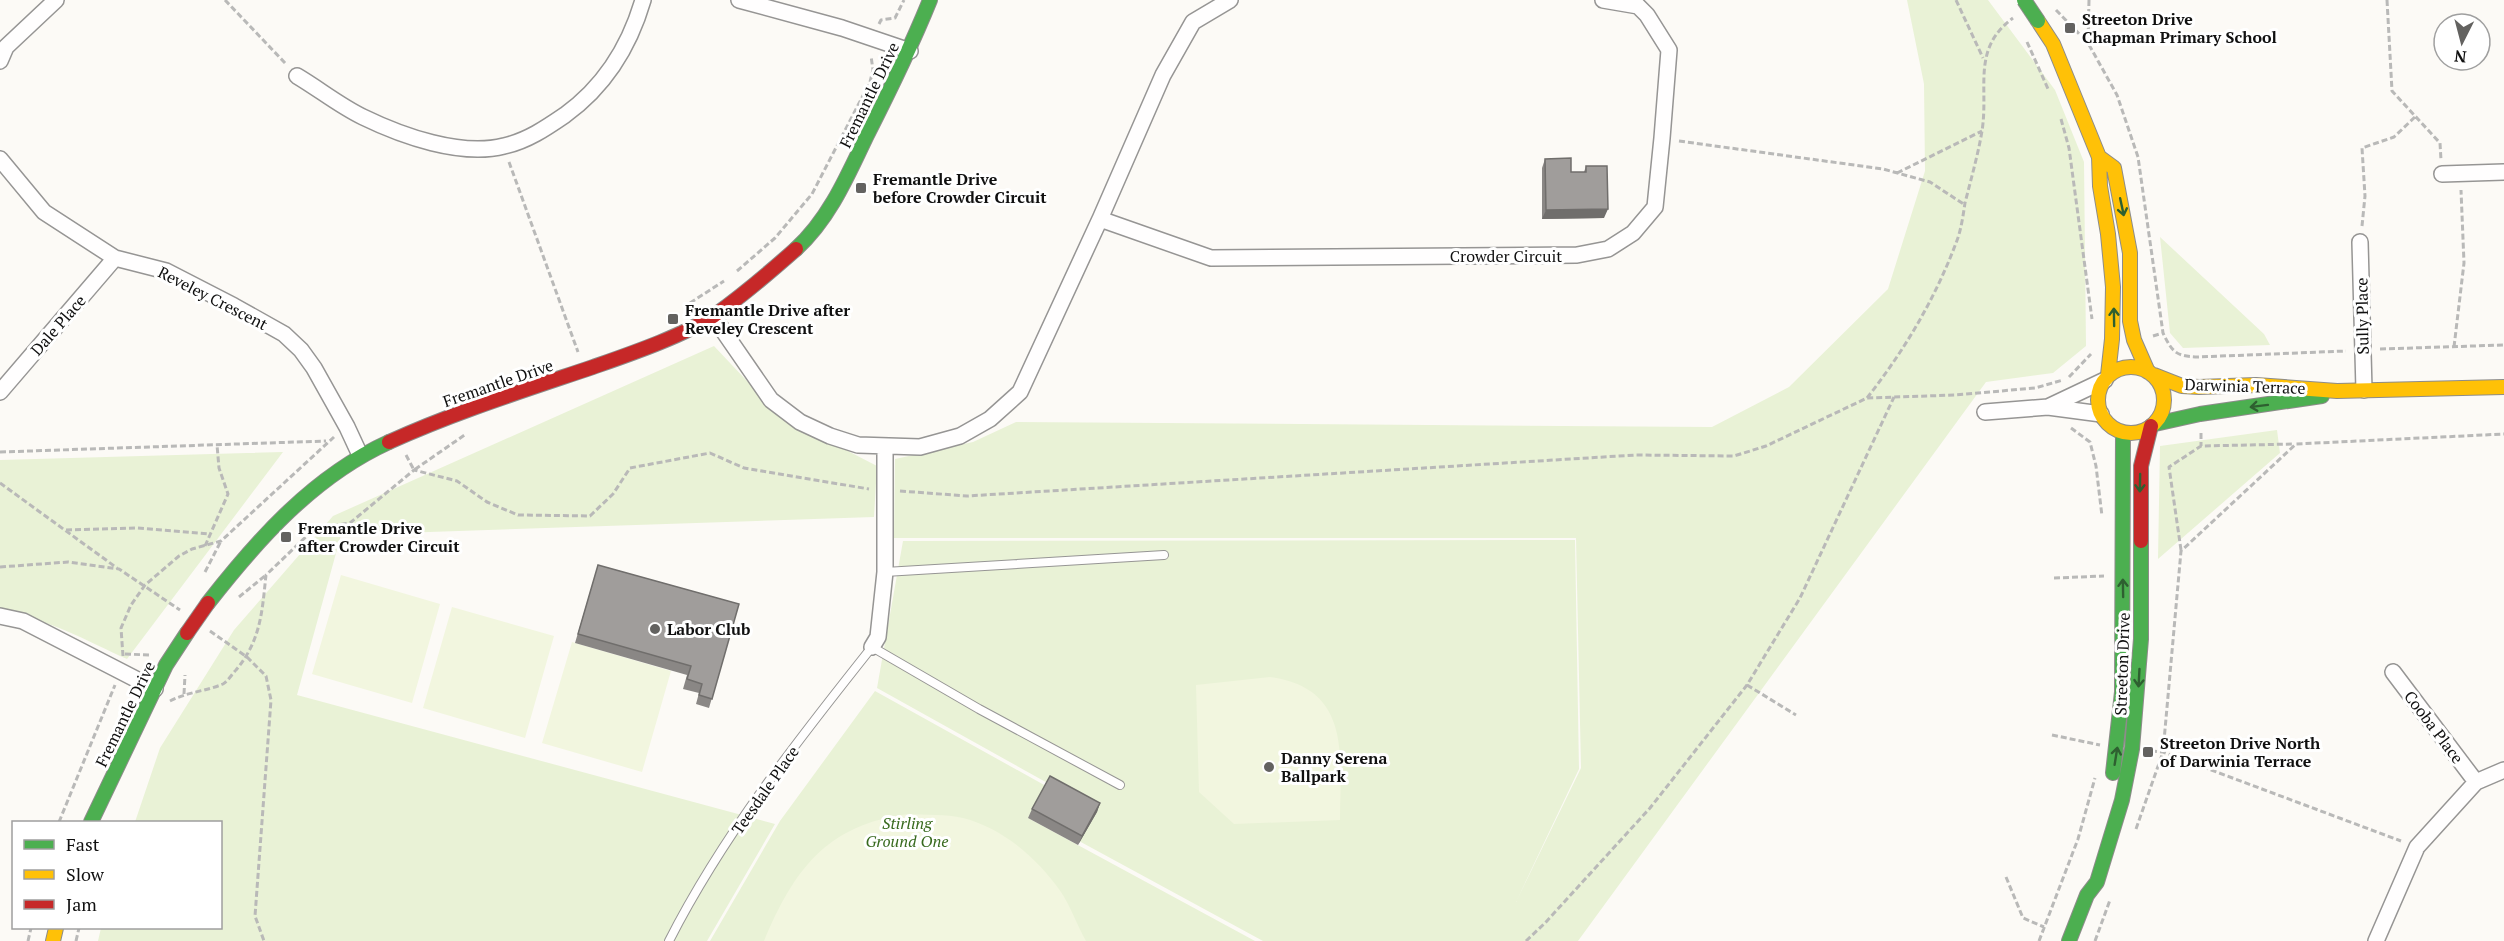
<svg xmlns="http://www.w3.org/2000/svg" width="2504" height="941" viewBox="0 0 2504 941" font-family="'PT Serif',serif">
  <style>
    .park { fill: #e9f2d6 }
    .pitch { fill: #f2f6df }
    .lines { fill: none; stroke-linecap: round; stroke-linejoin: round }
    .lane-casing { stroke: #969594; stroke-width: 10 }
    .street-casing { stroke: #969594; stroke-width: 18 }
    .fast-casing { stroke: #8d8c8a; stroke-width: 16 }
    .slow-casing { stroke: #8d8c8a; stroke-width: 16 }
    .jam-casing { stroke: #8d8c8a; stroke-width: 16 }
    .path { stroke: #b9b9b8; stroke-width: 3; stroke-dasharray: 6 3; stroke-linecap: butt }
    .lane { stroke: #fffefe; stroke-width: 8 }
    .street { stroke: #fffefe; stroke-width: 15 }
    .fast { stroke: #4caf50; stroke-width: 14 }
    .slow { stroke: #ffc107; stroke-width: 14 }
    .jam { stroke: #c62828; stroke-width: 14 }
    .fast-bridge-casing { stroke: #8d8c8a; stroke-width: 16; stroke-linecap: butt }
    .jam-bridge-casing { stroke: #8d8c8a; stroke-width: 16; stroke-linecap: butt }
    .fast-bridge { stroke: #4caf50; stroke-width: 14 }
    .jam-bridge { stroke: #c62828; stroke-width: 14 }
    .wall { fill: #8a8785 }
    .shaded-wall { fill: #706e6c }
    .building { fill: #a09d9b; stroke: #706e6c; stroke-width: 1.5 }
    .oneway { stroke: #2e6030 }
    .poi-dot { fill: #636260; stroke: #fff; stroke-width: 2 }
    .labels { text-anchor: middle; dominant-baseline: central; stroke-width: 6; stroke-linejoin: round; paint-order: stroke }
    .poi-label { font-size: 16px; font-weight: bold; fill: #101010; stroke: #fff; text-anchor: start }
    .street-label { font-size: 16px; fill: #101010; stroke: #fff }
    .park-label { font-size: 16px; font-style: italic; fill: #386a1e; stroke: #fff }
  </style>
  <rect width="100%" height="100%" fill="#fcfaf6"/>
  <path class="park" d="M1907,0H1988L2055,90L2084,162L2086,346L2053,373L1986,382L1578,941H1263L1079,841L1096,810L877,688L903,541L1575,540L1579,769L1516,902L1581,768L1576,538H894L895,459L973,442L1016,422L1712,427L1789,387L1888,289L1925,171L1924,84Z
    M2160,237L2264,334L2270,345L2183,348L2170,333Z
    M714,346L780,416L877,466L874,517L341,535L297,695L775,824L707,941H98L101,928H220V822H135L160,748L234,630L333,516Z
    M2277,430L2280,453L2158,559L2160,446Z
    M283,452L127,659C88,642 44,615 0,614V460Z
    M875,691L1046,786L1028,818L1255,941H710L780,821Z"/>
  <path class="pitch" d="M341,575L440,604L412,703L312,674Z
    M452,607L554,636L525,738L423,708Z
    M572,642L671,671L642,772L542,743Z
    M1270,677C1353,688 1340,759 1340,820L1234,824L1199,792L1196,685Z
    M908,814C925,815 946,814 963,818C1003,828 1038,859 1061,892C1071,907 1077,925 1086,941H764C794,870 826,825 908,814Z"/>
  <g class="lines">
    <g class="lane-casing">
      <path id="lane" d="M885,572L1164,555
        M669,941C723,835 798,740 872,647L979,709L1120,785"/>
    </g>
    <g class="street-casing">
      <path id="street" d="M739,0L842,28L910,51
        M1230,0L1193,22L1163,75L1100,219L1211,258L1577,255L1608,249L1633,233L1655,207L1662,138L1669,50L1647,15L1638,6L1603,0
        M0,61L6,47L56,0
        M297,76C319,89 340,106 363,117C402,136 461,157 504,146C527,141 546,128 565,115C605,86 629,48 643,0
        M0,159L44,212L115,258L166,271L234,306L284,334L301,350L314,368L347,427L360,455
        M2442,174L2504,172
        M2360,242L2364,390
        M713,316L771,400L800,422L830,436L858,445L920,447L960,436L990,419L1020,392L1100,219
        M0,392L115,258
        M2048,407L2105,380
        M1985,412L2048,407L2101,414
        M0,616L23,621L155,689
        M872,647L878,637L885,572V447
        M2393,672L2476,782
        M2376,941L2417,847L2476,782L2504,770"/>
    </g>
    <g class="fast-casing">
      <path id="fast" d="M796,249C829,219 847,177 866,137C889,92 911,47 930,0
        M2155,424L2200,414L2322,396
        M208,603C258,539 314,476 389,442
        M2113,773L2122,692L2123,433
        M91,822L166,665L187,633
        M2069,941L2087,895L2097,882L2122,800L2132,749L2141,639V541"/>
    </g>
    <g class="slow-casing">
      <path id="slow" d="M2038,21L2053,44L2099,157L2100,186L2108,234L2113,287L2112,339L2108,375
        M2099,157L2114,168L2130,253V321L2134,340L2148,372
        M2098 400a33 33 0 1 1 66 0a33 33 0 1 1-66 0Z
        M2154,375L2182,386L2199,387L2256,385L2337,391L2504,387
        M53,941L56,928"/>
    </g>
    <g class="jam-casing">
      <path id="jam" d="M389,442C455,412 525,390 593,367C630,354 683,336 715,315C743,295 770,272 796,249
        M2141,541V466L2151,426"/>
    </g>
    <path class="path" d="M225,0L286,64
      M1956,0L1983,58
      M2089,0L2088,43L2117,95L2138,157L2163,333C2173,354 2177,356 2198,357L2346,351
      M2387,0L2392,91L2440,143L2441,160
      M2056,10L2088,43
      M879,24L881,20L895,18L904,0
      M2027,42L2049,91
      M2061,119L2069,148L2092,319
      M1679,141L1883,169L1930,182L1965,205
      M509,162L578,352
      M1897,173L1982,131
      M2362,226L2365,196L2362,148L2394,137L2416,116
      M737,271L775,238L812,194L870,82L873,70L871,56
      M690,303L724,281
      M2153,336L2163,333
      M2454,347L2464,263L2461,190
      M2380,349L2504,345
      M2069,377L2091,354
      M1867,398C1904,351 1935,299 1956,243C1961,231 1963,216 1965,203C1971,179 1978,155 1982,131C1989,87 1971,49 2013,18
      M2071,428L2090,442L2096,466L2102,516
      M2201,433V446
      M0,452L326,441
      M406,455L414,470L466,434
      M0,483L117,568
      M900,491L967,496L1636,455L1734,456L1766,446L1867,398L1955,395L2035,388L2063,380
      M66,530L137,528L211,534
      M205,546L228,494L219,468L217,445
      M2181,550L2169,467L2201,446L2294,444
      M0,567L68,562L119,569L180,610
      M205,572L221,541
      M2054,578L2104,576
      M239,597L266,575
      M210,631L247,657L266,676L271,700L255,916L264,941
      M125,654L149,655
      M123,656L121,628L131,605L145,585L179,556L192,549L221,541L334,437
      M1747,685L1796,715
      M184,694L185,675
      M170,701C187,692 207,691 223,684C228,681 232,674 236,670C261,640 262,612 266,575L314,529L350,523L414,470L457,481L487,502L518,515L590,516L613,494L630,468L710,453L744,468L869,489
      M2052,735L2100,745
      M2151,751L2163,752L2401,841
      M59,822L115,685
      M2136,829L2163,752L2181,551L2296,444L2504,434
      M2006,877L2023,918L2044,927
      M28,941L31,928
      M76,941L79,928
      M1526,941L1545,923L1650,808L1747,685L1800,598L1894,397
      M2039,941L2078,839L2095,778
      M2095,941L2110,900"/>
    <use href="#lane" class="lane"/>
    <use href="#street" class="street"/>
    <use href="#fast" class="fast"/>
    <use href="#slow" class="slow"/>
    <use href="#jam" class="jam"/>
    <g class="fast-bridge-casing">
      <path id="fast-bridge" d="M2024,0L2038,21"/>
    </g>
    <g class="jam-bridge-casing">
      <path id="jam-bridge" d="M187,633L208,603"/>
    </g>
    <use href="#fast-bridge" class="fast-bridge"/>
    <use href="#jam-bridge" class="jam-bridge"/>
  </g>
  <path class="wall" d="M1545,159L1571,172H1584L1586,166L1604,218L1542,219V168Z
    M598,565L739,604L709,708L696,704L699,693L683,689L687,675L575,643Z
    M1100,803L1097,812L1078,845L1028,818L1032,809Z"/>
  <path class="shaded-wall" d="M1608,209L1604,218L1542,219L1546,210Z
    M1100,803L1097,812L1078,845L1082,836Z"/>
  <path class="building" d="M1571,158V172H1586V166H1607L1608,209L1546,210L1545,159Z
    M598,565L739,604L712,699L699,695L702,684L687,679L691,666L578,634Z
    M1050,776L1100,803L1082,836L1032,809Z"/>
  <defs><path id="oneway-shaft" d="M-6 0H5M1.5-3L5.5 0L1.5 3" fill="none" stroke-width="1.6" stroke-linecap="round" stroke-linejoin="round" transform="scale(1.5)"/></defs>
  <g class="oneway">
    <use href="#oneway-shaft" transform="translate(2122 207) rotate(78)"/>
    <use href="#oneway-shaft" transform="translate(2114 317) rotate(-91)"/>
    <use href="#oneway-shaft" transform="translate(2259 406) rotate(173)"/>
    <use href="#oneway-shaft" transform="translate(2140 483) rotate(91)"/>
    <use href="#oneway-shaft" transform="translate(2123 588) rotate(-91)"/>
    <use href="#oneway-shaft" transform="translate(2139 678) rotate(93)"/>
    <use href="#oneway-shaft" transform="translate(2116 756) rotate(-81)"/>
  </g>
  <g class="poi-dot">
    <rect x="2064" y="22" width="12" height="12" rx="3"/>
    <rect x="855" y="182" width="12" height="12" rx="3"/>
    <rect x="667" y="313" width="12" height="12" rx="3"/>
    <rect x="280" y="531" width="12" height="12" rx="3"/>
    <circle cx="655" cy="629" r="6"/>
    <rect x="2142" y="746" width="12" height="12" rx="3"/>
    <circle cx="1269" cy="767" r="6"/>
  </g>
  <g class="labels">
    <g class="poi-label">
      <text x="2082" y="19">Streeton Drive<tspan x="2082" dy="18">Chapman Primary School</tspan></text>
      <text x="873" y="179">Fremantle Drive<tspan x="873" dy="18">before Crowder Circuit</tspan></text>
      <text x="685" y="310">Fremantle Drive after<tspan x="685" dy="18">Reveley Crescent</tspan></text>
      <text x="298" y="528">Fremantle Drive<tspan x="298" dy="18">after Crowder Circuit</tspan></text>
      <text x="667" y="629">Labor Club</text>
      <text x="2160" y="743">Streeton Drive North<tspan x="2160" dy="18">of Darwinia Terrace</tspan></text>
      <text x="1281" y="758">Danny Serena<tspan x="1281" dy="18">Ballpark</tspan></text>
    </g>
    <g class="street-label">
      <text transform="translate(869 95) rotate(-64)">Fremantle Drive</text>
      <text x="1506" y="256">Crowder Circuit</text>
      <text transform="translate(213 298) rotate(27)">Reveley Crescent</text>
      <text transform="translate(2362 316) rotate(-91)">Sully Place</text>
      <text transform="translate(58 325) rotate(-49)">Dale Place</text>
      <text transform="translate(498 383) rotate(-19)">Fremantle Drive</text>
      <text transform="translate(2245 386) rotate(2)">Darwinia Terrace</text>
      <text transform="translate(2122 664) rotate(-88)">Streeton Drive</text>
      <text transform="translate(125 714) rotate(-64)">Fremantle Drive</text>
      <text transform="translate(2434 727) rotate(53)">Cooba Place</text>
      <text transform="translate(765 790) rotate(-55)">Teesdale Place</text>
    </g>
    <g class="park-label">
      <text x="907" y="823">Stirling<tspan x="907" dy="18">Ground One</tspan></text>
    </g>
  </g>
  <rect x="12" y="821" width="210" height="108" fill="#ffffff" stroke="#9f9f9f" stroke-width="1.5"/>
  <rect x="24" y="840" width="30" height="9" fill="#4caf50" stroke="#9f9f9f" stroke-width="1.5"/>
  <text x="66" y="851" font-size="18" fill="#101010">Fast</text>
  <rect x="24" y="870" width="30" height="9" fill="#ffc107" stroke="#9f9f9f" stroke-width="1.5"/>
  <text x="66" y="881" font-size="18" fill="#101010">Slow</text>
  <rect x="24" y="900" width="30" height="9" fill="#c62828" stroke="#9f9f9f" stroke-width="1.5"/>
  <text x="66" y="911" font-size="18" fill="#101010">Jam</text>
  <g transform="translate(2462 42) rotate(186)"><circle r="28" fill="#ffffff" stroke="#9f9f9f" stroke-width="1.5"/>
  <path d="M0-4.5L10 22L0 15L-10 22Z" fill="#636260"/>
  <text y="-9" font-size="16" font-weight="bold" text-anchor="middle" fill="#101010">N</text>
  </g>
</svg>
